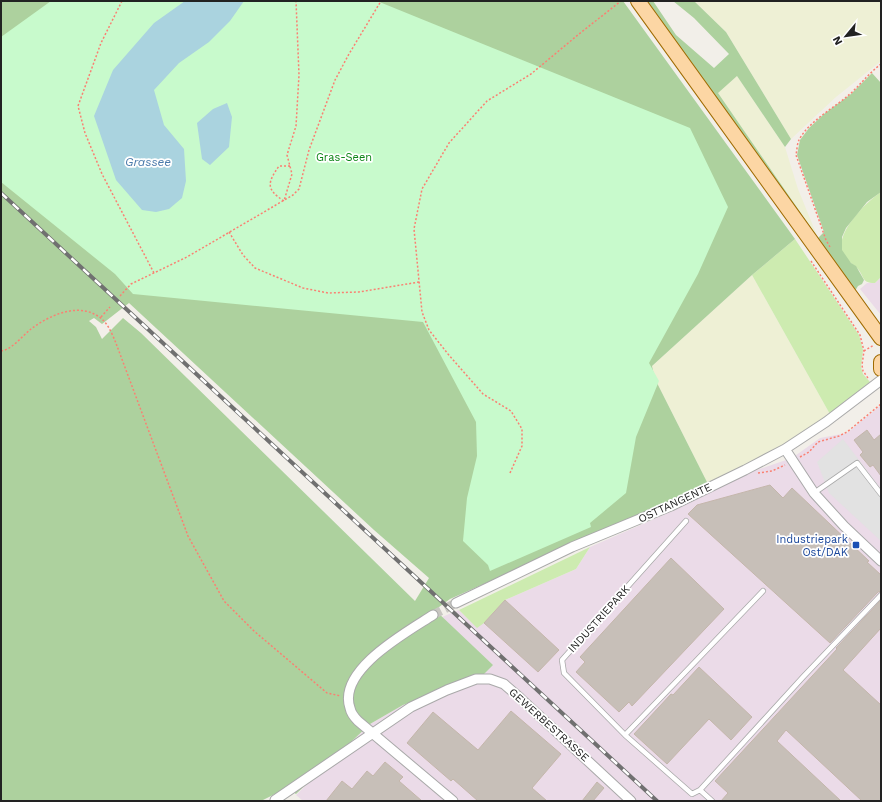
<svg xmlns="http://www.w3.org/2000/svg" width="882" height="802" viewBox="0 0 882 802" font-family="'Work Sans',sans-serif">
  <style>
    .industrial { fill: #ebdbe8 }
    .farmland { fill: #eef0d5 }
    .grass { fill: #cdebb0 }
    .forest { fill: #add19e; fill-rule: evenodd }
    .park { fill: #c8facc }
    .parking { fill: #e2e2e2 }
    .water { fill: #aad3df }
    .building { fill: #c7bfb8; stroke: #c4b6ab }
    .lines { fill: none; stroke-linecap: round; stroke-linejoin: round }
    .minor-tunnel { stroke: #c8c6c1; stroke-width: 9; stroke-dasharray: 9 4.5; stroke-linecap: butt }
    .service-casing { stroke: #a9a9a9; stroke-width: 6 }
    .minor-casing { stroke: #a9a9a9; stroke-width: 11 }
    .primary-casing { stroke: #a06b00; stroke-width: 16 }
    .path { stroke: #fa8072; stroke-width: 1.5; stroke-dasharray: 2 2; stroke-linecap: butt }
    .service { stroke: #fff; stroke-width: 4.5 }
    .minor { stroke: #fff; stroke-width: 9 }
    .primary { stroke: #fcd6a4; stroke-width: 14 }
    .rail-casing { stroke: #707070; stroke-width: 4 }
    .rail { stroke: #fff; stroke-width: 2.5; stroke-dasharray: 8; stroke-linecap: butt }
    .transit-dot { fill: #1a4fb4; stroke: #fff; stroke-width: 1.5 }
    .labels { text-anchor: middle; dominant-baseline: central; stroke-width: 3.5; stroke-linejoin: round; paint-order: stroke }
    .park-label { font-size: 11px; fill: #0c8416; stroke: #fff }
    .street-label { font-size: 11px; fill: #222; stroke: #fff }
    .transit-label { font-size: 11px; fill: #164399; stroke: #fff; text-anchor: end }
    .water-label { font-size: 12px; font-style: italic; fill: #4a7aab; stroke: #fff }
  </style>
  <rect width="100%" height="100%" fill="#f2efe9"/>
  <path class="industrial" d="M881,277V315L860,289L867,283H875Z
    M881,405V801H303L296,795L370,724L403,705L484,674L492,665L442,617L459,610L477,627L505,600L576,569L590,547L675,510L751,472L792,458L820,438L847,433Z"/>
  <path class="farmland" d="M694,1H881V61L836,97L791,139L726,32Z
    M737,76L785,147L798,189L818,238L717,93Z
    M752,275L831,416L784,447L708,484L655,379L652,366Z"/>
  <path class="grass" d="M881,192V277L875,283C860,283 865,275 856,267C855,265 852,265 851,263C848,261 843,254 842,251C836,232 867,201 881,192Z
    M795,239L859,335L863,350L861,367L863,374L870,382L858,395L831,416L752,275Z
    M590,547L576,569L505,600L484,623L477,628L459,610Z"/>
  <path class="forest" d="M1,1H623L795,239L752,275L652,366L655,379L708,484L450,599L435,610L493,665L484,674L403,705L370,724L296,794L287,788L261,801H1ZM129,303L374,530L429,578L415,601L141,333L123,318L102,339L96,327L89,321L94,318L102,324Z
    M638,1H653L676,35L714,68L729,54L694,18L673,1H694L726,32L791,139L785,147L737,76L718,93L818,238L824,232L797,155L800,140L809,128L824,114L851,94L872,73L881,83V192L867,202L846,228L842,237V250L851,263L856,266L864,280L862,284L858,286L852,296Z"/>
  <path class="park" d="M51,1H377L690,128L728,207L698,274L649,363L659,381L636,437L626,493L590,523L591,527L490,571L488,565L463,541L467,498L477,456L476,422L423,322L133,294L115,274L1,182V37Z"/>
  <path class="parking" d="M843,439L881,489V541L829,493L817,462Z"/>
  <path class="water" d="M185,1H244L230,21L209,42L179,63L154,90L164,125L184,149L186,181L182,198L169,209L156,212L142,210L116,180L94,116L113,70L154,23Z
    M227,103L232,117L229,147L210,165L202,159L197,123L213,109Z"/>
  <path class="building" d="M867,430L874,440L881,434V476L873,465L870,467L860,455L863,452L854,440Z
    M770,485L783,498L792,488L869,561L867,562L881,575V591L878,592L830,643L688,514L697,505Z
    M671,558L724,609L632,706L629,702L619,712L576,672L585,662L580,657Z
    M505,600L559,650L538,672L484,623Z
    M881,600V628L843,670L881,705V801H862L786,730L777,741L841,801H721L728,793L715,781L837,649L836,648Z
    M699,667L752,717L731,740L709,719L667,764L634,734L671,694L673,695Z
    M511,711L561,754L532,788L547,801H478L453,779L451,781L407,743L433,712L478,750Z
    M385,762L403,777L399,781L422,801H326L342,781L352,789L367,771L373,776Z
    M597,782L604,788L593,801H582Z"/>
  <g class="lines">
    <path class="minor-tunnel" d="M433,615L456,603"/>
    <g class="service-casing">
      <path id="service" d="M814,493L857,463L881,494
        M625,735L564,673L562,660L686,521
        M700,790L803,677L881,595
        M712,801L700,790L692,794L625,735L763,591"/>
    </g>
    <g class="minor-casing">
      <path id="minor" d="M785,449L814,493L844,526L881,561
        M456,603L572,547L671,506L745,470L785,449L826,422L881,380
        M433,615C407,632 337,670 350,708C351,713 354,717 358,721L453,801
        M275,800L411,707L447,690L476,679H490L504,684L520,698L631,801"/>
    </g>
    <g class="primary-casing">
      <path id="primary" d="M638,1L881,338
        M881,362V369"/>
    </g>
    <path class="path" d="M122,1L101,43L78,106L85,133L102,174L154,273
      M290,166H279C268,182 265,189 284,201L292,174L287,155L296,126L299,75L296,1
      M229,232L243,255L255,268L303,288L328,293L359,292L419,282
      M830,247L826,240L796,155C797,150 797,144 799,140C809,121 834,108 850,94C861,84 869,73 881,64
      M811,261L860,335L864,351L862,365L863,371L868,378
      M120,296L131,284L187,257L293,195L299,189L309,150L335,80L349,54L381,1
      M101,317L110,307
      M1,351C13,349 22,336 31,329C51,314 83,300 104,321C110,328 114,338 117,346L188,536L224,601L254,631L327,693L341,696
      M864,351L874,345
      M800,457L809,452L818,442L839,436L847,432L881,404
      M510,473L522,446V429L511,411L483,394L448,354L429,330L422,312L414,229L422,189L449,143L487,101L531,74L579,34L621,1
      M758,473L772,471L785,465"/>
    <use href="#service" class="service"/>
    <use href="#minor" class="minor"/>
    <use href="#primary" class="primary"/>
    <g class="rail-casing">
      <path id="rail" d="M1,193L657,801"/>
    </g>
    <use href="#rail" class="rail"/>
  </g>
  <rect class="transit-dot" x="852" y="541" width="8" height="8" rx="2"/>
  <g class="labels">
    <g class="park-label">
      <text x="344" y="157">Gras-Seen</text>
    </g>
    <g class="street-label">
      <text transform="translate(675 503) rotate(-25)">OSTTANGENTE</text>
      <text transform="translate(599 619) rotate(-48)">INDUSTRIEPARK</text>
      <text transform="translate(549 725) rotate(42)">GEWERBESTRASSE</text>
    </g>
    <g class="transit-label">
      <text x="848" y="539">Industriepark<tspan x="848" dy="13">Ost/DAK</tspan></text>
    </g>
    <g class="water-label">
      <text x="148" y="162">Grassee</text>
    </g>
  </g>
  <rect width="882" height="802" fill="none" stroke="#222222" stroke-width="4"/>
  <g transform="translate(846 36) rotate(241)" stroke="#ffffff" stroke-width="3" paint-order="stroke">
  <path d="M0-3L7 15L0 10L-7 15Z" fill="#222222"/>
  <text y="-6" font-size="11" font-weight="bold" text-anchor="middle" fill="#222222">N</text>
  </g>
</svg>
